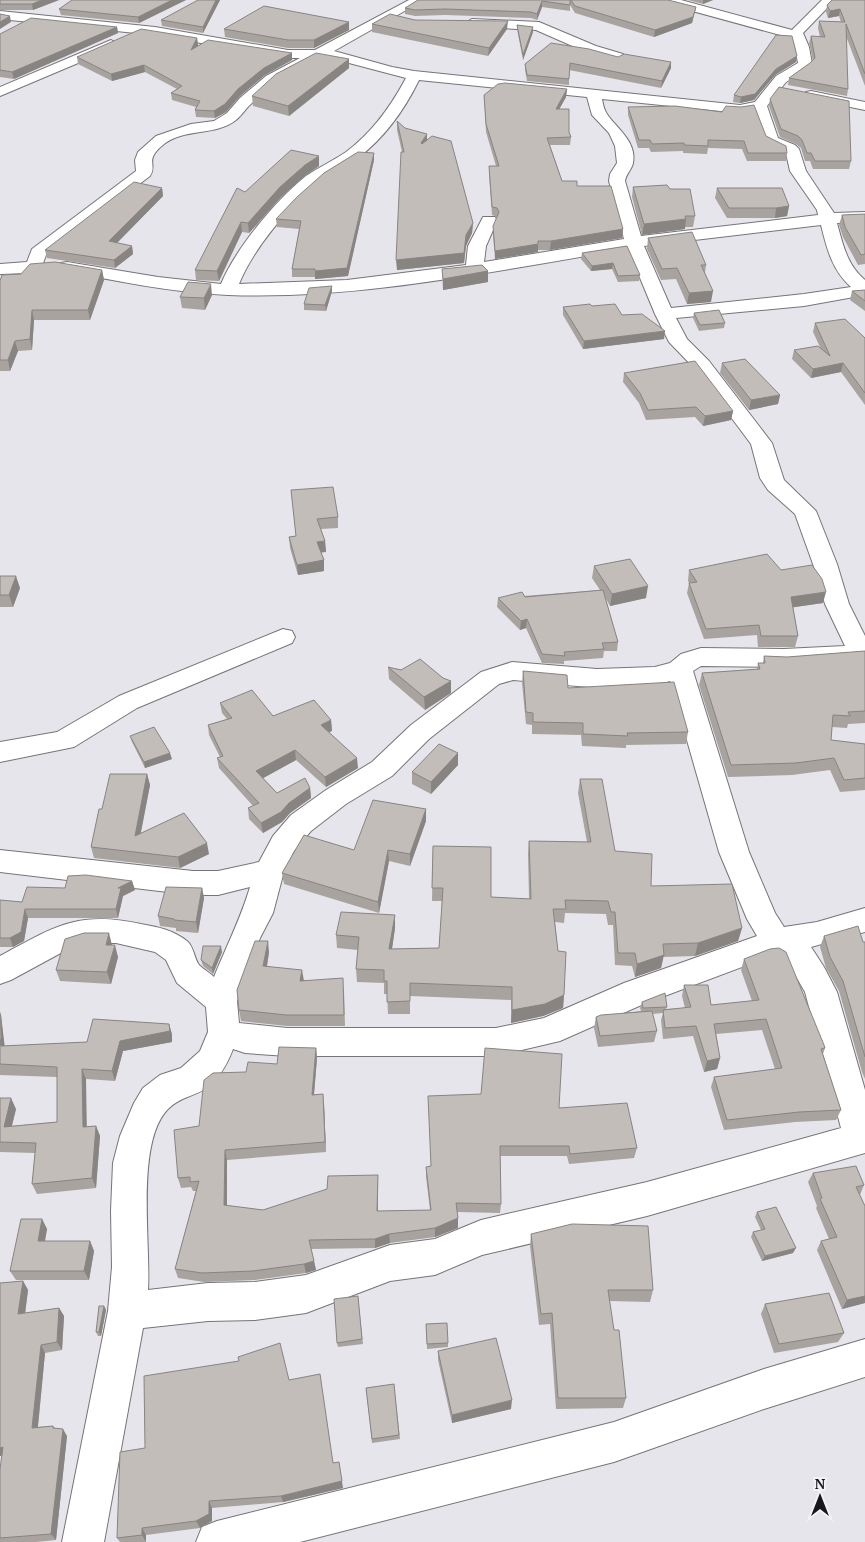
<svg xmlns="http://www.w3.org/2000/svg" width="865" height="1542" viewBox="0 0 865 1542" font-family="'PT Serif',serif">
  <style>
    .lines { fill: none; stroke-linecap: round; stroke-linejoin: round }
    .minor-casing { stroke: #76747a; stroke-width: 2 }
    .minor { fill: #fff; fill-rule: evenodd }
    .wall { fill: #a8a39f }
    .shaded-wall { fill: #888482 }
    .building { fill: #c3bdb9; stroke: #888482 }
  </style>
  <rect width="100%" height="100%" fill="#e6e5eb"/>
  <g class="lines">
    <g class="minor-casing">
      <path id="minor" d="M409,0H424L334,51L392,67L414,71L740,105L755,102L776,76L798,63L795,47L791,38L663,3L661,0H681L792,30L822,0H835L803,33L809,47L812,64L808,69L786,82L767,106L778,138L795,145L799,149L806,171L834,213L865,212V222L837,223C843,245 847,265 865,280V295L804,306L676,318L687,339L709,361L772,443L784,480L816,511L837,564L849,604L865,636V661L784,667L701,666L693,671L749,852L775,913L784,927L817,922L865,908V932L811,947L824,967L837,992L865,1090V1153L647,1216L482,1255L435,1275L390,1281L306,1313L255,1320L208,1321L143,1328L104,1542H62L108,1311L112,1267L111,1211L113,1163L120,1136L134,1103L143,1088L160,1075L181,1068L200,1051L208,1032L206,1007L177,983L166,960L155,952L116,943H88L70,948L11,980L0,984V956C54,927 77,910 141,924C158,927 173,930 187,941C194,947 194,958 199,965C203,969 210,973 214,977C226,947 241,918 250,887L218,895H193L0,872V850L193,871H218L259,862L273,836L291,815L326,790L372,762L411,725L481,672L512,662L597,669L655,667L670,663L681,654L701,648L784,649L845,646L825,604L813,564L795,514L768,490L760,478L751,444L695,369L669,342L655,314L628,249C497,270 361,300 228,295C174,293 120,281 67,272L61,271L58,267L61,263L67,262L158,277L221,284C236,248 276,200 306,176C319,167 333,161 346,152C372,133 391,106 406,78L330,58C305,58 270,86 252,103C246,108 242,115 236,120C216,136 185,128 164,144C143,161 158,164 150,176L46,255L41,269L30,273L0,274V264L27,262L32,249L136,171L135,160L138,152L156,136L191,124L214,121L227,113L240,98L266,76L300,58H288L155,35L0,19V11L155,27L288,50H315ZM419,80L587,97L592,115L609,133L615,146L617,163L610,174L609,181L624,239L484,262L486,246L497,221L495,217H483L481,221L468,246L466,265L347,280L239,284C253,249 289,206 319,182C331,173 345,167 358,158C384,138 405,109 419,80ZM602,99L740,113L754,111L766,143L786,153L790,171L817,210L818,215L641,236L625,181C626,174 632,169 633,163C637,141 616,128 607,114C604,110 603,104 602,99ZM821,225C827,249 832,270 851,287L804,294L671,308L644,246ZM513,680C558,684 627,694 670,681L719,852L747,919L757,936L624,983L544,1018L496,1028H287L239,1023L237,1001L260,938L273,913L284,871L294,851L311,831L346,804L392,776L429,739L499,684ZM774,955L790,966L805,992L841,1128L647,1182L481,1220L435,1239L390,1245L306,1275L255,1282L208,1283L148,1290C151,1245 135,1142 168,1109C180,1097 192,1097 205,1089C219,1079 227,1065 233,1049L245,1053L287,1056H496L560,1041L646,1003Z
        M472,19L539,22L596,46L623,54L625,57L618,61L586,52L536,30L467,26L465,23Z
        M111,40L118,44L116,47L0,96V87Z
        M811,91L865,102V110L806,98L804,95L806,92Z
        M283,629L292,631L295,637L292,643L137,708L74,747L0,762V742L57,732L119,696Z
        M865,1339V1377L764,1409L614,1462L300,1542H196L202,1527L217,1521L614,1422L764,1369Z"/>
    </g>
    <use href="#minor" class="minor"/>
  </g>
  <path class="wall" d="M0,0H59L33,10H0Z
    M72,0H186L139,23L61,15L59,9Z
    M220,0L203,33L162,26L161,20Z
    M418,0H668L696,7L692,23L654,37L575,13L570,5V11L542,7L537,20L531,18L445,15L415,16L405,14V8Z
    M688,0H713L703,4Z
    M865,0V86L846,36L848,89L847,96L788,85L789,78L810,63L813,61L809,43L811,36L820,37L818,28L819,21L841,22L839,16L828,18L826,12L827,5Z
    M372,24L507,29L488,56L372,32Z
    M517,25L533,27V32L523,60L517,29Z
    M117,27L118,33L14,79L0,77V34Z
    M224,29L349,30L314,48H288L225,37Z
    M197,38L198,45L197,46L292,53V60L265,75L239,97L226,112L215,118L196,117L195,110L196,107L172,100L171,93L177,89L145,72L112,81L78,64L77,57Z
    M797,56L796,62L775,75L754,100L740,103L733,102L734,95Z
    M618,57L671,68L661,88L569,70V85L527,81L525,70V64Z
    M349,68L289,116L253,106L252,96Z
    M567,89L566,97L559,109L571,137L570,145H550L562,181L577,186L623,229L622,238L550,250H538V252L495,259L493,235V226L497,217L492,215L489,174V166H496L486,132L484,95Z
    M770,99L851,161L849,169H813L810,161H805L801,148L796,144L780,137L769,106Z
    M628,107L766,136L787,153L786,161H747L742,149L708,148L707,154L683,153V151L651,152L649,148H638L628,115Z
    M397,121L405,128L427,140L473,223L472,233L466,246L464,263L397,270L402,152L397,130Z
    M374,160L348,276L315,279V277H292V269L299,229L277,227L276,219Z
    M319,166L306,175L281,197L249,233L242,232L219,281L196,280L195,270L245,192Z
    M633,187L670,189L695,216L693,227H685V229L642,235L632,197Z
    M162,188L163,196L117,243L132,246L133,254L115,268L47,258L45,250Z
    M717,188L789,206L787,216L775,218H727L715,198Z
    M865,214V264L858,265L843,237L839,225L842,215Z
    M648,238L706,265L705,273L711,302L687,304L676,279L661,280L647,249Z
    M627,246L640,275L639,281L618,282L612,269L591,271L581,259L582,253Z
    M442,269L488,271V282L443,290Z
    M102,270L104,280L90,320H34L32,350L18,351L10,371H0V281Z
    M332,286V291L326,311L304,310V304Z
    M865,290V311L850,300L852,291Z
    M212,295L205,310L182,308L180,297Z
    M592,306L622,315L664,339L583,349L563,315V307Z
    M694,313L725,323L724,328L699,331L693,318Z
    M815,323L865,338V405L841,372L811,378L792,359L794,350L820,347L813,332Z
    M722,363L780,395L778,404L749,410L720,373Z
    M624,373L733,411L731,420L703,426L695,417L646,420L639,403L623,382Z
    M291,490L338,517V528L321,529L325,541L326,552H321L324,560V571L298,575L290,548L289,537L296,536Z
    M594,566L646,598L610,606L605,597L618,642L617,651H604L603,658L564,661V664L542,663L526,628L520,630L497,607L498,598L600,590L592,578Z
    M689,570H781L823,603L793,607L798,636L795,647H758L757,635L704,639L687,593L689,583L688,581Z
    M0,576L20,588L13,607H0Z
    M865,651V723L848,724L847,728L832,727L831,740L865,744V790L840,792L830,770L792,775L728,777L699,685L702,673L757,669L758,663H763L764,656L787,657Z
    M388,667L443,678L451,681V693L425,710L389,679Z
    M523,671L688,732L686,744L626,745V748L582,746L581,735L532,734V725L526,724L522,683Z
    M220,703L273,716L331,720L332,731L329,732L358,768L326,787L296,760L263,778L277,793L310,788L311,798L290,813L282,822L263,833L249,819L248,808L253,806L219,768L217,758L220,757L209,735L208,725L227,719L222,713Z
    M130,736L172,759L145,768L132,742Z
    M458,753V765L431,794L412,784V772Z
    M147,774L150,785L141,833L209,854L180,868L94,858L91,847L102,809Z
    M580,779L615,851L651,886L742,928L738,941L695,956L663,957L661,968L635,977L632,966L615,965L613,925H608L606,914L565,913L564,923L555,922L558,951L564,995L563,1008L543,1016L511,1023V1000L410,996V1014H388L387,994H384V983L357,982L356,969L358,950L337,948L336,935L395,915V928L392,949L439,948L442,901H432L433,846L491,897L529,899L528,854L529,841L587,842L578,793Z
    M426,809V821L410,866L389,861L379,913L284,884L282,873L354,850Z
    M132,881L135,890L123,896L118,918H28L24,941L13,947H0V900L22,902L65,888Z
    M202,888L204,898L198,933L176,931V928L160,926L158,916Z
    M824,936L865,942V1079L862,1072L839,991L826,968L820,947Z
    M112,945L118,957L111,984L60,981L56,970Z
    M222,952L213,974L203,966L201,960Z
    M269,952L267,967L304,980L344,989L345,1026H287L241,1021L239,1010Z
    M744,959L825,1048L823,1054L841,1110L836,1120L795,1122L724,1130L711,1087L714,1077L775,1069L762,1030L716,1034L720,1058L717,1069L704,1072L693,1036L663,1039L661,1020L663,1013L652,1014L657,1031L654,1042L598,1047L594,1028L596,1017L641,1011L640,1008L642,1002L667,1007L666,1009L685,1008L682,996L684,985L711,1005L752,1001L741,970Z
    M0,1012L1,1015L4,1046L87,1042L172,1034V1042L123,1051L115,1081L86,1079V1127L96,1126L100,1136L96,1188L37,1194L32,1184L35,1153L0,1152V1098L16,1109L12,1126L57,1122V1077L0,1075Z
    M316,1048L317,1058L314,1095L324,1104L326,1152L227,1160V1206L263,1210L378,1175V1211L430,1210L426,1176V1167L431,1166L559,1108L637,1148L634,1158L569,1164L567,1156H500L501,1204L500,1213L457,1212L458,1228L435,1237L390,1243L375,1248L311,1249L316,1270L306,1273L255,1280L204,1282L178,1278L175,1269L196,1191H193L191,1187L181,1188L178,1178L199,1126L246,1072L277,1064Z
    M813,1173L864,1185L860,1195L865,1303L842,1309L817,1250L821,1241L829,1239L816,1208L817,1206L808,1182Z
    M757,1212L793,1253L762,1261L751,1237L753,1232L761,1230L755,1217Z
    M42,1219L47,1229L45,1241H90L94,1251L89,1280H16L10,1271Z
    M531,1234L653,1290L650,1302L609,1301L626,1398L623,1408L556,1409L550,1324L539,1325L530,1246Z
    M23,1281L28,1290L25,1313L59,1308L64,1316L62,1350L45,1353L38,1427L53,1426L55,1428L67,1436L56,1540L36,1542H0V1469L2,1456H0V1283Z
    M358,1296L363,1344L338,1347L337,1343Z
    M765,1304L844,1333L838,1342L774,1353L761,1314Z
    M104,1306L106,1310L101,1336H98L96,1332Z
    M426,1324L448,1343V1347L427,1349Z
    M438,1351L511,1409L452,1423L438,1360Z
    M289,1380L333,1463L343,1488L283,1502L212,1508V1521L200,1528L146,1535V1542H120L117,1538L145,1448Z
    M394,1384L400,1439L372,1443L366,1388Z"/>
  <path class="shaded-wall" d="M42,0H59L33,10L32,4Z
    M172,0H186L139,23L138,17Z
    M216,0H220L203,33V27Z
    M703,0H713L703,4Z
    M542,1V7L537,20V14Z
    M696,7L692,23L654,37L655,30Z
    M840,9L839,16L828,18L830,11Z
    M10,16L11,22L0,29V22Z
    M508,21L507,29L488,56L489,48Z
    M349,22V30L314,48V40Z
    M117,27L118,33L14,79L12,72Z
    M533,27V32L523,60V55Z
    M197,38L198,45L192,57L191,50Z
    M292,53V60L265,75L239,97L226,112L215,118L214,111L238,89L264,68Z
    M797,56L796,62L775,75L754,100L740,103L741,97L776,69Z
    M349,59V68L289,116L288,106Z
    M671,62V68L661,88L662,81Z
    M144,65L145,72L112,81L111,74Z
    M567,89L566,97L555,117L556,109Z
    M427,134V144L421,152V143Z
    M374,153V160L348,276L315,279V271Z
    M319,156V166L306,175L281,197L249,233L248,223L280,187L305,165Z
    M162,188L163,196L111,249L109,241Z
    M789,206L787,216L775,218L776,208Z
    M686,219L685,229L642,235L644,224Z
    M241,222L242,232L219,281L217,271Z
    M473,223L472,233L466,246L464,263L397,270L396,260L466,235Z
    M623,229L622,238L550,250L551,241Z
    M538,244V252L495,259V251Z
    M132,246L133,254L115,268L114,260Z
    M613,263L612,269L591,271L592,266Z
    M102,270L104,280L90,320L88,310Z
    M488,271V282L443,290V279Z
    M211,284L212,295L205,310L204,298Z
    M332,286V291L326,311L325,305Z
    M713,291L711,302L687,304L689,293Z
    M32,310L34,320L32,350L30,339Z
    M665,331L664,339L583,349L584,341Z
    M15,341L18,351L10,371L8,360Z
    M843,363L841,372L811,378L813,369Z
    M780,395L778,404L749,410L751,400Z
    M733,411L731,420L703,426L705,416Z
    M325,541L326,552L318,553L317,542Z
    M324,560V571L298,575L297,565Z
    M16,576L20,588L13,607L9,595Z
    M648,586L646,598L610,606L612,594Z
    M826,592L823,603L789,608L791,597Z
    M527,619L526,628L520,630L521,621Z
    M451,681V693L425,710L424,697Z
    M331,720L332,731L321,735V725Z
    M295,750L296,760L258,781L256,771Z
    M170,753L172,759L145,768L144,762Z
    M458,753V765L431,794V782Z
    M357,758L358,768L326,787L325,777Z
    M147,774L150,785L138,846L135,836Z
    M310,788L311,798L290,813L282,822L263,833L261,823Z
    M426,809V821L410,866V854Z
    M207,843L209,854L180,868L178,857Z
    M388,850L389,861L379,913L378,902Z
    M132,881L135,890L123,896L118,918L116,909L118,888Z
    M202,888L204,898L198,933L196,922Z
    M25,909L28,918L24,941L13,947L10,938Z
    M395,915V928L390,962L389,949Z
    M742,928L738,941L695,956L698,943Z
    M109,933L112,945H106Z
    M268,941L269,952L265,977L263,966Z
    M115,945L118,957L111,984L107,972Z
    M221,946L222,952L213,974L212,968Z
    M664,955L661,968L635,977L637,964Z
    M302,970L304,981H300Z
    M564,995L563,1008L543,1016L511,1023L512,1010Z
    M0,1012L1,1015L6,1057L1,1046Z
    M169,1024L172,1034V1042L123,1051L115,1081L112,1071L120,1041Z
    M316,1048L317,1058L313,1105L312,1095Z
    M720,1058L717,1069L704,1072L707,1061Z
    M82,1069L86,1079L87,1137L83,1127Z
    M323,1094L324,1104L326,1152L325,1142Z
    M11,1098L16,1109L9,1137L4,1127Z
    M96,1126L100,1136L96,1188L92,1178Z
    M225,1150L227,1160V1215L224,1205Z
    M378,1175V1220L377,1211Z
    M458,1218V1228L435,1237V1228Z
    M42,1219L47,1229L43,1251L38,1241Z
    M389,1234L390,1243L375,1248V1239Z
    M90,1241L94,1251L89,1280L84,1271Z
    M796,1248L793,1253L762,1261L765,1256Z
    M314,1261L316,1270L306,1273L304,1264Z
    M23,1281L28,1290L24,1322L18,1314Z
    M865,1296V1303L842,1309L847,1300Z
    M104,1306L106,1310L101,1336L99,1332Z
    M59,1308L64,1316L62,1350L57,1342Z
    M41,1345L45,1353L37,1435L32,1428Z
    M512,1400L511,1409L452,1423V1415Z
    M63,1429L67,1436L56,1540L51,1534Z
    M3,1447L9,1455L0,1456V1448Z
    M339,1462L343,1488L283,1502L281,1496Z
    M209,1501L212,1508V1521L200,1528L196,1521Z
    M142,1528L146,1535V1542L142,1535Z"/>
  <path class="building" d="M0,0H42L32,4H0Z
    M72,0H172L138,17L59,9Z
    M198,0H216L203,27L161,20Z
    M418,0H570V5L542,1L537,14L531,12L445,9L415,10L405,8Z
    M571,0H668L696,7L693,17L655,30L575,6Z
    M832,0H865V74L846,24L848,89L789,78L810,63L815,58L811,36L825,37L819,21L845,22L840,9L830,11L827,5Z
    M264,6L349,22L314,40H288L224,29Z
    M0,14L10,16L0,22Z
    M390,14L415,20L508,21L489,48L372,24Z
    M31,18L117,27L12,72L0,70V34Z
    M517,25L533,27L523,55Z
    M141,29L197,38L191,50L208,40L292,53L264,68L238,89L225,104L214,111L195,110L200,101L171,93L182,86L144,65L111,74L77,57Z
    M776,35L792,36L797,56L776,69L755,94L741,97L734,95Z
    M551,43L589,49L618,57L624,54L671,62L662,81L570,63L569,79L527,75L525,64Z
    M316,53L349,59L288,106L252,96L276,74Z
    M505,83L567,89L556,109H569V132L571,137L547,138L562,181H577V186H611L623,229L551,241H538V244L495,251L493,226L499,212L497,208L492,207L489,166H499L486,124L484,95L498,84Z
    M779,87L849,101L851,161H815L811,153H807L802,140L798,136L781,129L770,99Z
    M754,105L766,136L786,146L787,153H748L744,141L708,140V146L684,145V143L652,144L650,140H639L628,107L675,106L722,112L726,106L741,107Z
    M397,121L405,128L427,134L421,143L422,144L432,136L451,141L473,223L466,235L464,253L396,260L401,152H404Z
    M291,150L319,156L305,165L280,187L248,223L241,222L217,271L195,270L237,188L245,192Z
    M358,152L374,153L347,268L315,271V269H292L301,221L276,219L297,197L324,173Z
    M134,182L162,188L109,241L132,246L114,260L45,250Z
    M667,185L670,189H690L695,216H685L686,219L644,224L633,187Z
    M717,188H782L789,206L776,208H729Z
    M865,214V254L861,255L845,227L842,215Z
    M692,232L706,265H701L713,291L689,293L677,268L662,269L648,238Z
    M627,246L640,275L618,276L613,263L592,266L582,253Z
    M55,262L102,270L88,310H32L30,339L15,341L8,360H0V281L2,275L21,274L30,264Z
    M482,265L488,271L443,279L442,269Z
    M188,282L211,284L204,298L180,297Z
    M332,286L325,305L304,304L309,288Z
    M865,290V301L852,291Z
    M590,304L592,306L615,304L622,315L642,314L665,331L584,341L563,307Z
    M719,310L725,323L700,325L694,313Z
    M845,319L865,338V393L843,363L813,369L794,350L818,346L830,356L815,323Z
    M745,359L780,395L751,400L722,363Z
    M695,361L733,411L705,416L696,407L648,410L640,393L624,373Z
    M333,487L338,517L317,519L325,541L317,542L324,560L297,565L289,537L296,536L291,490Z
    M767,554L781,570L812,565L822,579L826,592L791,597L798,636H761L759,625L706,629L689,583L697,582L689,570Z
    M630,559L648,586L612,594L594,566Z
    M0,576H16L9,595H0Z
    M603,590L618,642L602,643L604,649L564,652L565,656L542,654L527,619L521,621L498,598L522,592L525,597Z
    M865,651V711L848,712L850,716L833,715L831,740L865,744V778L844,780L834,758L796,763L731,765L702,673L760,669L758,663H765L764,656L787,657Z
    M420,659L443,678L451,681L424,697L388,667L401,670Z
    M523,671L567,675L568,688L674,682L688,732L627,733L628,736L583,734V723L533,722V713L526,712Z
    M252,690L273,716L314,700L331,720L321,725L357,758L325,777L295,750L256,771L277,793L305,778L310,788L289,803L281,812L261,823L248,808L259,803L217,758L223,756L208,725L232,718L220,703Z
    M154,727L170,753L144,762L130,736Z
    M439,744L458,753L431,782L412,772Z
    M110,774H147L135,836L184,813L207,843L178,857L91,847L99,809H102Z
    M580,779H602L615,851L652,854L651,886L732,884L742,928L698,943L663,944L664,955L637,964L635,953H618L615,912H611L608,901L565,900L566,909H553L558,951L566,952L564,995L545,1004L512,1010V987L410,983V1001L387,1002V981H384V970L356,969L359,937L336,935L341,912L395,915L389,949L439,948L443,888H432L433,846L491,847V897L531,899L529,841L591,842Z
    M373,800L426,809L410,854L388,850L378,902L282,873L304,835L354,850Z
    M86,875L132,881L118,888H121L116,909H25L21,932L10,938H0V900L22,902L27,887L65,888L68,876Z
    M166,887L202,888L196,922L174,920V919L158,916Z
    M858,926L863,942H865V1057L843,981L830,957L824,936Z
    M84,933H109L106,945H115L107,972L56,970L65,939Z
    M255,941H268L263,966L302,970L300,981L343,978L344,1015H286L239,1010L237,990Z
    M203,946H221L212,968L201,960Z
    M779,948L786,952L824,1045L825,1048L821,1049L841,1110L799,1112L727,1120L714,1077L782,1068L766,1019L714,1024L720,1058L707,1061L696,1026L665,1028L663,1010L691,1007L684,985H708L711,1005L759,1000L744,959L770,949Z
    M665,993L667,1007L643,1008L642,1002Z
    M652,1011L657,1031L600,1036L596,1017L601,1015Z
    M93,1019L169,1024L170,1031L120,1041L112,1071L82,1069L83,1127L96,1126L92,1178L32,1184L36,1143L0,1142V1098H11L4,1127L57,1122V1067L0,1064V1039L1,1046L87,1042Z
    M279,1047L316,1048L312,1095L323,1094L325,1142L225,1150L224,1205L263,1210L327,1189L328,1176L378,1175L377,1211L431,1210L426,1167L431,1166L428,1096L481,1094L485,1048L562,1054L559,1108L627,1103L637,1148L570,1154L569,1146H500L501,1204L456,1203L458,1218L435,1228L389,1234L375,1239L309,1240L314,1261L304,1264L253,1271L202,1273L175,1269L199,1181L190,1182V1177L178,1178L174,1130L199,1126L204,1080L213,1073L246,1072L248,1062L277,1064Z
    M856,1166L864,1185L856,1187L865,1206V1296L847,1300L821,1241L837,1237L820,1199L822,1198L813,1173Z
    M776,1207L796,1248L765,1256L753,1232L765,1229L757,1212Z
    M21,1219H42L38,1241H90L84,1271H10Z
    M572,1224L648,1226L653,1290H608L614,1330H619L626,1398H558L552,1313L541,1314L531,1234Z
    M23,1281L18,1314L59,1308L57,1342L41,1345L32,1428L53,1426V1428L63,1429L51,1534L0,1538V1469L3,1447L0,1448V1283Z
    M829,1293L844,1333L779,1344L765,1304Z
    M358,1296L362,1339L337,1343L334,1299Z
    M99,1306H104L99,1332H96Z
    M447,1323L448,1343L427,1344L426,1324Z
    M496,1338L512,1400L452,1415L438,1351Z
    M280,1343L289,1380L320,1374L333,1463L339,1462L342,1481L281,1496L209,1501V1514L196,1521L142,1528V1535L117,1538L120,1452L145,1448L144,1376L239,1361L238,1357Z
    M394,1384L399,1435L372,1439L366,1388Z"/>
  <g transform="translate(820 1497)" stroke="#f4f2f8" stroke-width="4" paint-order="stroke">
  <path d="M0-4L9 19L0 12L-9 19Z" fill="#171719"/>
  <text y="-8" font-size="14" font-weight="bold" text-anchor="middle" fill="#171719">N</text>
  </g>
</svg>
